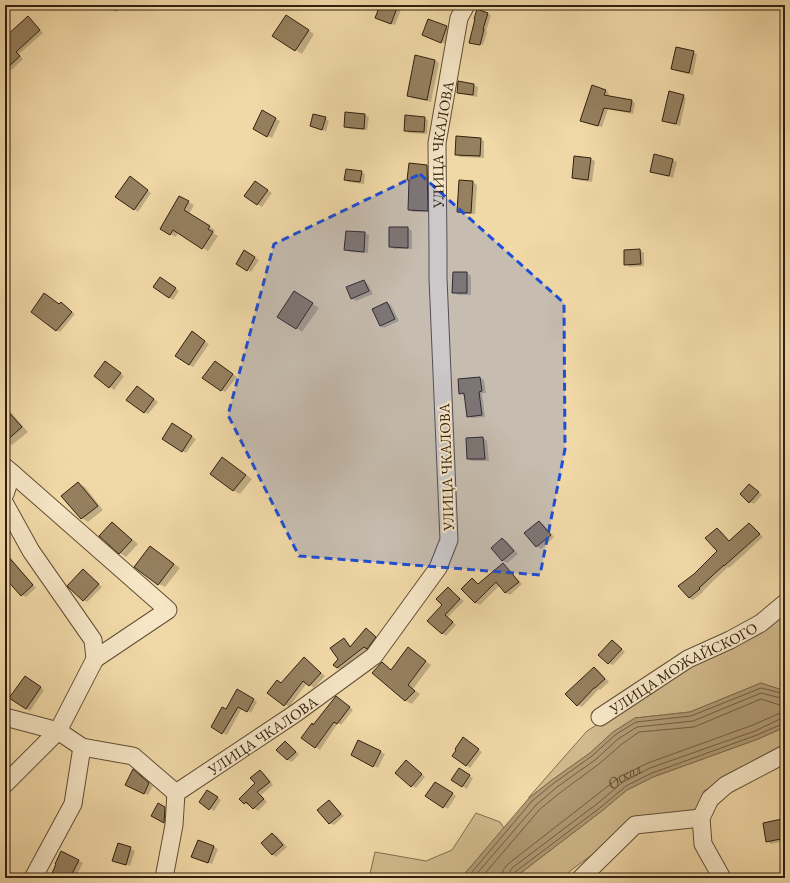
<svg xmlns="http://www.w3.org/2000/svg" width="790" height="883" viewBox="0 0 790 883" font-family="'EB Garamond',serif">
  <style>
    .green { fill: #d1ba8d; stroke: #826d4e }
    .water { fill: #b09a74; stroke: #7e694c }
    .shadow { fill: #0003 }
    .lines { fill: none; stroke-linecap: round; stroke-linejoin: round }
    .shore { stroke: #715d42; stroke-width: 1 }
    .building { fill: #95805f; stroke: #322010 }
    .minor-casing { stroke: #624e36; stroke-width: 19 }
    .minor { stroke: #f6e6c6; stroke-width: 17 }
    .marked { fill: #1d4ed8; fill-opacity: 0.2; stroke: #1d4ed8; stroke-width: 3; stroke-dasharray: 8 5; stroke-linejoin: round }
    .labels { text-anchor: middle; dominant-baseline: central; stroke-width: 4; stroke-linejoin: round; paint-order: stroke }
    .street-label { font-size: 15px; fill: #322010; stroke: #f6e6c6 }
    .water-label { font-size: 16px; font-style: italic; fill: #5e4b33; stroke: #f6e6c6 }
  </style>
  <rect width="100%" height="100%" fill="#f1d9a7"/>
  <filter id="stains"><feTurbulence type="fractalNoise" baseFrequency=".005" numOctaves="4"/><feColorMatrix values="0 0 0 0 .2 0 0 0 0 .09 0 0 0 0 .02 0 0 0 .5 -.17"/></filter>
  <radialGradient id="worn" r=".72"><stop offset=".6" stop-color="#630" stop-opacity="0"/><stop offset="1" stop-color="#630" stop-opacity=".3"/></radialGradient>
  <path class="green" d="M785,608V691L761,683L690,712L635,718L613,732L590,753L552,780L529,798V797L587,731L623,708Z
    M785,727V746L704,791L695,815L636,822L570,871L565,878H516L518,875L603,810L627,790L653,777L758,739Z
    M476,813L500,822L504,828L461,878H369L375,852L426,861L452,850Z"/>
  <path class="water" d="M761,683L785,691V727L758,739L653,777L627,790L603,810L518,875L515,878H461L529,798L552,780L590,753L613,732L635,718L690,712Z"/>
  <path class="shadow" d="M108,5H123L116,12L112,10Z
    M381,5H399L402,7L395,25L380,20Z
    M488,14L491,15L486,31L487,32L483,45L473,42Z
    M28,17L32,20L43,33L19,54L23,59L8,73L5,72V38Z
    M293,20L314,34L302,54L274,36Z
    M429,20L451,30L446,44L423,35Z
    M693,52L697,54L693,75L676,71L672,68Z
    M435,60L439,63L431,102L412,98L408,96Z
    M459,83L474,85L478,87L477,97L462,94L458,92Z
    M606,91L609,93L608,97L632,101L635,103L633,114L608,109L602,127L585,122Z
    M683,96L686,98L680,126L666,122L663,120Z
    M262,112L280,121L272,138L258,131Z
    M365,115L369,117L367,130L349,129L345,126Z
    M325,118L329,121L326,131L315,128L311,126Z
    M424,118L428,120L427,134L409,133L405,130Z
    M480,139L484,141V158L460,157L456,154Z
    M591,159L595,161L592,182L577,180L573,178Z
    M673,160L677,162L673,178L655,173L651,171Z
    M427,166L431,168V212H413L409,209Z
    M361,172L365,174L364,184L349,182L345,180Z
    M134,180L151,193L138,212L134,209Z
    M460,181L473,182L477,185L475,214H462L458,211Z
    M255,182L272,193L262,207L245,196Z
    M179,197L194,205L189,214L215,230L213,233L218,236L208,251L178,233L176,237L170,234Z
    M408,228L412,231V249H394L390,246Z
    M347,232L365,233L369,235L368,253L350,252L346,250Z
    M640,250L644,253V266L630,267L625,264Z
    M245,251L259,260L251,272L237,263Z
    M467,273L471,276V295H458L453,292Z
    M164,280L179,291L173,300L169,297Z
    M364,281L368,284L373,294L356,301L352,298Z
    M300,296L319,308L302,332L296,328Z
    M387,303L391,305L399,321L384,328L380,326Z
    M60,305L65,306L75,314L60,332L56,330Z
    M196,335L209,344L193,367L189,365Z
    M219,364L237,377L225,392L221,390Z
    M109,365L124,376L114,390L95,376Z
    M480,378L484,380L486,393H482L485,417L472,418L468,416L464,396L460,393L459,380Z
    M137,387L158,402L148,414L144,412Z
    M5,407L8,409L28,432L12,445L5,441Z
    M173,424L196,439L186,453L163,439Z
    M483,438L487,441L489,461H472L468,459Z
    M229,462L252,479L240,494L234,491L212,474Z
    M78,483L85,487L103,510L88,522L82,518Z
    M749,485L753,487L762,495L754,504L750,502Z
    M539,522L543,524L554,537L541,549L537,546L526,533Z
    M112,523L118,527L138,544L126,557L120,553L101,536Z
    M749,524L753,526L763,537L729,568L728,567L703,591V592L693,600L689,598L694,575L718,551L717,529L721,531L730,542Z
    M503,539L507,541L518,554L507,563L503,561L492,548Z
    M150,547L157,551L180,568L165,587L159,584Z
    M6,555L10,557L36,588L26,597L22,595L7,579L6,580L5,579V556Z
    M503,564L507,567L522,584L510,595L505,592L500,585L480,605L476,603L462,589L472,579L479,584Z
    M87,573L102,587L87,602L83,600Z
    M448,588L452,591L464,601L448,617L456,625L446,636L442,633L443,605Z
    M367,630L371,632L379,640L371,650L369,649L341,670L337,668L344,640L348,642L351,647Z
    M612,641L616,643L625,652L613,665L609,663Z
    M414,652L431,665L413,689L420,694L412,704L406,701L374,673L382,664L392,670Z
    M304,658L308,661L325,676L314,688L307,683L289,707L269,693L281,683Z
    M594,668L598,670L609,682L600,690L599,689L582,707L578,705Z
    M29,680L44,690L30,711L26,709Z
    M5,690L11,693L5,704Z
    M238,691L242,708L227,735L212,727L226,710Z
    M254,700L257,702L251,713L248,711Z
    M340,700L353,710L341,725L338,723L320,750L303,738L314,726Z
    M359,741L385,754L378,768L356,757Z
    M467,741L482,752L470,768L453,756L457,749Z
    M285,742L289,744L299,754L292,762L288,760L278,750Z
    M410,764L425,777L416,788L412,786Z
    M459,770L473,778L467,789L453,780Z
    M260,771L264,773L273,785L261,795L267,802L258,811L254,808L250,804L248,805L244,803L256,783Z
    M137,773L153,786L148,795L130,787Z
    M439,785L456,796L448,809L426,796Z
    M212,794L221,800L214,811L200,802Z
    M329,801L333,804L344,816L334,825L329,823Z
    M158,804L169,810L168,824L152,816Z
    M782,820L785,822V841L771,844L767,841Z
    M273,834L277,836L287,847L276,857L272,854Z
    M119,844L135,851L130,866L118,862Z
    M214,847L218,849L212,864L197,859Z
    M61,852L83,863L75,878H51Z"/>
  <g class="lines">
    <g class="shore">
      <path d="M467,878L532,801L554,783L592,756L615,735L636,722L691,716L761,688L785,694"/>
      <path d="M473,878L536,805L557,787L595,760L618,739L637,727L693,721L761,693L785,699"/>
      <path d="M481,878L540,809L561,792L599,764L622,744L639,732L694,727L761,699L780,705H785"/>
      <path id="s1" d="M502,878L503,870L508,864L621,776L648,763L753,725L778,714L785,713"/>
      <path d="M508,878L509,873L512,868L598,803L623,782L650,768L755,731L780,719H785"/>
      <path d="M513,878V875L515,872L601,807L626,786L652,773L757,735L782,724H785"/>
    </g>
  </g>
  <path class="building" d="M380,5H398L391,24L375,18Z
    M477,9L488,13L483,29H484L480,45L469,43L475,19H474Z
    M286,15L309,30L295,51L272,36Z
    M28,16L40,30L16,52L20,56L5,70V37Z
    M428,19L447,26L441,43L422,35Z
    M676,47L694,51L689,73L671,69Z
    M415,55L435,60L427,100L407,96Z
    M458,81L474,84L473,95L457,93Z
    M592,85L606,90L604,95L632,100L630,112L604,108L598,126L580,121Z
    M669,91L684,95L676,124L662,121Z
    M262,110L276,118L267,137L253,129Z
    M345,112L365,114L364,129L344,127Z
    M313,114L326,117L322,130L310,126Z
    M405,115L425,117L424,132L404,131Z
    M456,136L481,138L480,156L455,155Z
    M654,154L673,159L669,176L650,172Z
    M574,156L591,158L588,180L572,178Z
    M409,163L427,165L428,211L408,210L409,180H407Z
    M346,169L362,171L360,182L344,180Z
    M130,176L148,190L134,210L115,197Z
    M459,180L473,181L471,213L457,212Z
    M255,181L268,190L257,205L244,196Z
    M179,196L189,201L184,210L210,226L208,229L213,232L202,249L173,230L170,235L160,229Z
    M389,227H408V248L389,247Z
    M346,231L365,232L364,252L344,250Z
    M640,249L641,264L624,265V250Z
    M244,250L255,257L247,271L236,264Z
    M453,272H467V293H452Z
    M160,277L176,288L169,298L153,287Z
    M364,280L369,291L351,299L346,287Z
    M294,291L313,303L296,329L277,317Z
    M44,293L59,304L61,302L72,312L56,331L31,312Z
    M387,302L395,319L380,326L372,309Z
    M192,331L205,341L189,365L175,356Z
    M105,361L121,373L109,388L94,376Z
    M215,361L233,374L221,391L202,378Z
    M480,377L482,391L479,392L482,415L467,417L464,393L459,394L458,379Z
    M137,386L154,399L144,413L126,400Z
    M5,408L22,427L5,442Z
    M172,423L192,436L182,452L162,439Z
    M483,437L485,459H467L466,438Z
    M222,457L246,475L233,491L210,474Z
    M78,482L98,506L81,519L61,496Z
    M749,484L759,492L749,503L740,494Z
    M539,521L551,535L536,547L524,533Z
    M112,522L132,540L119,554L99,536Z
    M749,523L760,534L724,566V565L699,588L700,589L689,598L678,586L694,574L717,551L705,538L717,528L729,541Z
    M502,538L514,551L502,561L491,548Z
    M150,546L174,564L158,585L134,567Z
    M5,553L33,585L21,596L5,578Z
    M503,563L519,582L505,593L496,582L475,603L461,589L472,578L478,584Z
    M83,569L99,584L83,601L67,586Z
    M448,587L460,599L445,615L453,622L442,634L427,621L442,605L436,599Z
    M366,628L376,637L367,649L364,647L337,668L333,665L338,659L330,648L344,638L350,647Z
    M612,640L622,649L608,664L598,655Z
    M408,647L426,661L408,685L415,691L405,701L372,673L382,662L391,670Z
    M304,657L321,673L309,686L303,681L284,706L267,693L277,680L281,683Z
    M594,667L605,679L595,688H594L577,706L565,694Z
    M25,676L41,687L26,709L9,698Z
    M237,689L254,699L247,712L238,707L222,734L211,727L222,707L226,709Z
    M336,696L350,707L337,724L334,722L315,748L301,738L312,723L313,725Z
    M463,737L479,749L466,766L452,756L456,750L455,749Z
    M358,740L381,751L373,767L351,755Z
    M285,741L296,752L287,760L276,750Z
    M406,760L422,774L411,787L395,773Z
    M459,768L470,775L462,787L451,780Z
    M133,769L149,783L144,794L125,785Z
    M260,770L270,782L257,792L264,799L253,809L246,802L244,804L239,799L255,783L250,778Z
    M435,782L453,793L443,808L425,796Z
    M207,790L218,797L209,810L199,802Z
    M329,800L341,814L329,824L317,810Z
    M158,803L165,807L164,823L151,816Z
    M782,819L785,832V838L766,842L763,823Z
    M272,833L283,845L272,855L261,843Z
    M198,840L214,846L208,863L191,857Z
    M118,843L131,847L126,865L112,861Z
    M61,851L79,860L70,878H50L56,864H55Z"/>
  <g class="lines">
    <g class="minor-casing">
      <g id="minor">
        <path d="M5,467L12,473L5,494"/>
        <path d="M12,473L168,610L95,659"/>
        <path d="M5,504L31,551L93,640L95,659L58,731L5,784"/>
        <path d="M5,717L58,731L82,747L133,756L176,793"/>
        <path id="s2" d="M600,717L688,659L730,640L761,623L785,603"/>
        <path d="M33,878L73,804L82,747"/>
        <path id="s3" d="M164,878L174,825L176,793L296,713L374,656L438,568L449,540L438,278V248L437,143L459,18L466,5"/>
        <path d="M581,878L635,825L701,818"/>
        <path d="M722,878L703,844L701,818L710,799L726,785L785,754"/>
      </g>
    </g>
    <use href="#minor" class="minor"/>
  </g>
  <path class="marked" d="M420,174L564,303L565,449L540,575L299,556L228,415L274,244Z"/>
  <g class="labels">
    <g class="street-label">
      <text stroke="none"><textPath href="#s3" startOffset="862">УЛИЦА ЧКАЛОВА</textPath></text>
      <text transform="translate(446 467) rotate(-92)">УЛИЦА ЧКАЛОВА</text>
      <text stroke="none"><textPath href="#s2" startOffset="97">УЛИЦА МОЖАЙСКОГО</textPath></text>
      <text stroke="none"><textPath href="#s3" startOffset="190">УЛИЦА ЧКАЛОВА</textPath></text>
    </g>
    <g class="water-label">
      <text stroke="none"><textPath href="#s1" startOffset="162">Оскол</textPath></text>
    </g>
  </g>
  <rect width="790" height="883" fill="none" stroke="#f1d9a7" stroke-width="20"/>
  <rect x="6" y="6" width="778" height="871" fill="none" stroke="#322010" stroke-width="2"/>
  <rect x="10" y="10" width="770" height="863" fill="none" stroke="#322010"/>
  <rect width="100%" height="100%" filter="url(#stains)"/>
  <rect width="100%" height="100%" fill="url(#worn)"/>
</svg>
